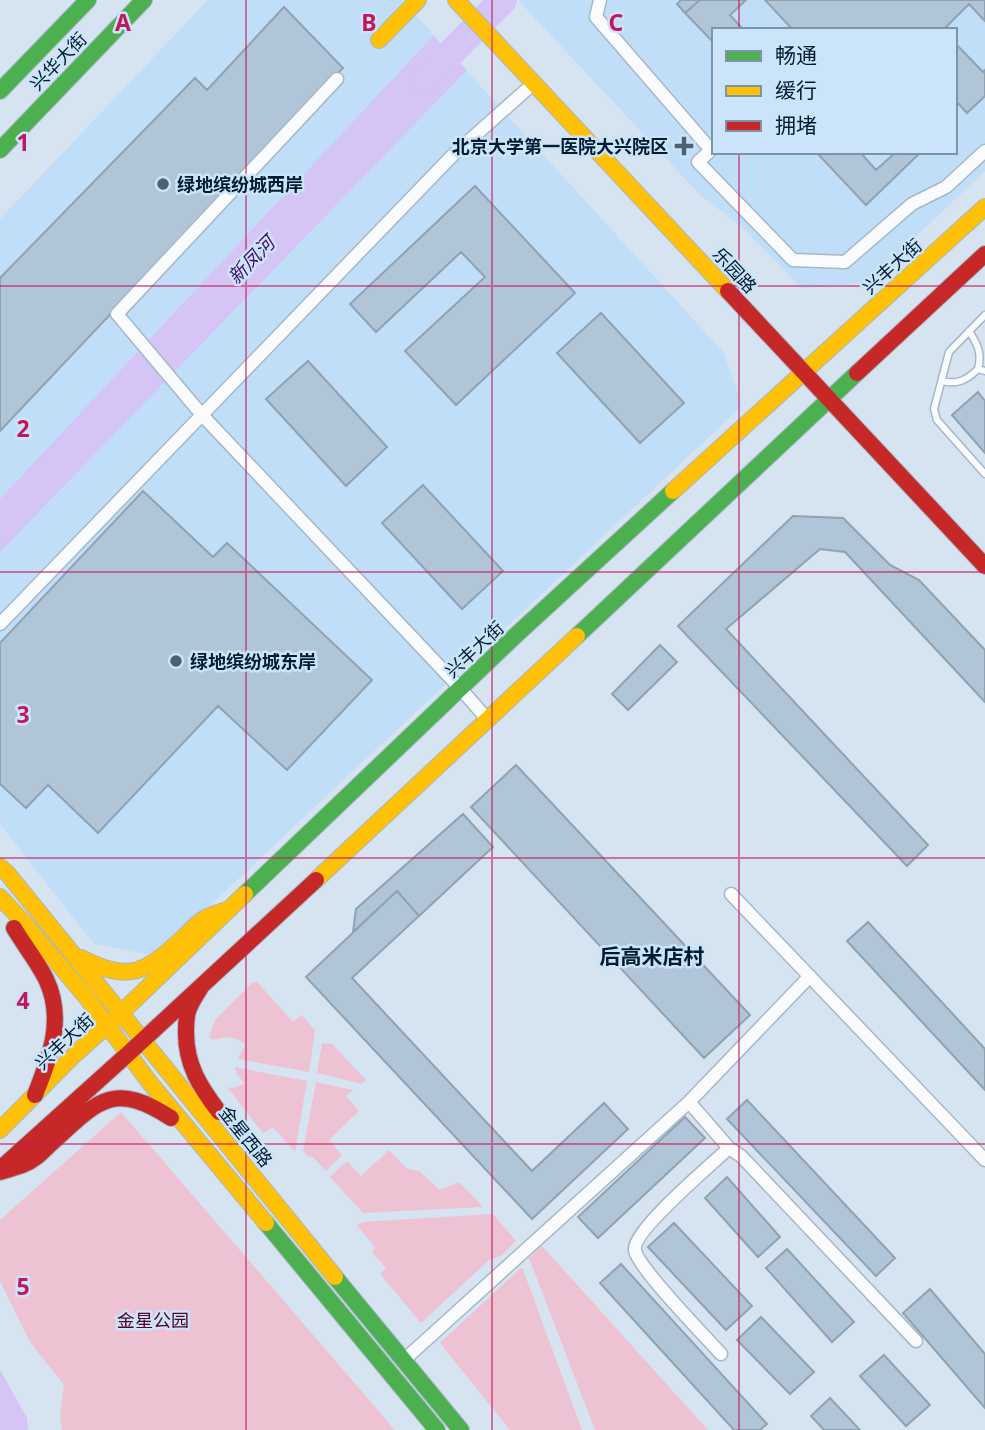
<svg xmlns="http://www.w3.org/2000/svg" width="985" height="1430" viewBox="0 0 985 1430" font-family="'Noto Sans','Noto Sans SC',sans-serif">
  <style>
    .built { fill: #c1def8; fill-rule: evenodd }
    .green { fill: #edc3d3 }
    .water { fill: #d5c4f6 }
    .lines { fill: none; stroke-linecap: round; stroke-linejoin: round }
    .river { stroke: #d5c4f6; stroke-width: 28 }
    .building { fill: #b0c6d8; stroke: #90a2b2; stroke-width: 2 }
    .lane-casing { stroke: #a6b8c8; stroke-width: 9 }
    .street-casing { stroke: #a6b8c8; stroke-width: 15 }
    .fast-casing { stroke: #a6b8c8; stroke-width: 18 }
    .slow-casing { stroke: #a6b8c8; stroke-width: 18 }
    .jam-casing { stroke: #a6b8c8; stroke-width: 18 }
    .lane { stroke: #f9fbfd; stroke-width: 6 }
    .street { stroke: #f9fbfd; stroke-width: 12 }
    .fast { stroke: #4caf50; stroke-width: 16 }
    .slow { stroke: #ffc107; stroke-width: 16 }
    .jam { stroke: #c62828; stroke-width: 16 }
    .grid { fill: none; stroke: #c2185b; stroke-width: 2; stroke-opacity: 0.55 }
    .poi-dot { fill: #4c6173; stroke: #cbe4fa; stroke-width: 2.5 }
    .labels { text-anchor: middle; dominant-baseline: central; stroke-width: 5; stroke-linejoin: round; paint-order: stroke }
    .street-label { font-size: 18px; fill: #011b2f; stroke: #cbe4fa }
    .poi-label { font-size: 18px; font-weight: bold; fill: #011b2f; stroke: #cbe4fa; text-anchor: start }
    .park-label { font-size: 18px; fill: #540424; stroke: #cbe4fa }
    .water-label { font-size: 19px; font-style: italic; fill: #430a6b; stroke: #cbe4fa }
    .quarter-label { font-size: 21px; font-weight: bold; fill: #011b2f; stroke: #cbe4fa }
    .grid-label { font-size: 23px; text-anchor: middle; font-weight: bold; fill: #c2185b; stroke: #cbe4fa; stroke-width: 5; stroke-linejoin: round; paint-order: stroke }
  </style>
  <rect width="100%" height="100%" fill="#d6e3f0"/>
  <path class="built" d="M208,0H402L724,353L742,406L156,956L94,944L0,824V219Z
    M518,0H985V171L867,283L802,288L741,226L701,196ZM714,30H955V152H714Z"/>
  <path class="green" d="M253,982H257L293,1022L302,1015L315,1030L309,1072L238,1059L245,1045C238,1036 223,1036 213,1040L209,1037L215,1020Z
    M322,1043L332,1044L366,1080L362,1084L317,1073Z
    M235,1067L307,1081L295,1152L273,1127L263,1133L227,1087C234,1089 238,1087 244,1083L237,1074Z
    M316,1082L353,1090L346,1096L359,1111L329,1140L342,1155L326,1171L313,1157H308L303,1151Z
    M121,1112L395,1430H62L60,1415L64,1385L30,1342L0,1281V1220Z
    M389,1150L407,1169L419,1171L440,1190L459,1182L483,1207L363,1213L330,1177L347,1161L361,1176Z
    M493,1214L516,1241L502,1255L488,1261L421,1323L380,1274L386,1268L372,1252L375,1247L357,1226L362,1222Z
    M542,1246L708,1430H595L529,1258Z
    M522,1267L582,1430H510L440,1343Z"/>
  <path class="water" d="M433,36L467,70L0,552V499Z
    M0,1370L27,1418L28,1430H0Z"/>
  <g class="lines">
    <path class="river" d="M424,80L503,0"/>
  </g>
  <path class="building" d="M681,0H700L685,13L677,4Z
    M700,0H746L730,15L744,30H714V43L685,13Z
    M765,0H985V21L969,4L943,30H793Z
    M284,7L343,68L0,431V278L195,78L207,90Z
    M955,43L983,72L985,70V96L967,113L955,100Z
    M816,152H860L876,170L896,152H921L866,205Z
    M475,186L575,293L456,405L405,351L485,277L461,252L376,332L350,304Z
    M601,313L684,403L640,443L557,353Z
    M308,361L387,447L346,486L266,399Z
    M978,392L985,401V453L952,415Z
    M423,485L503,571L462,609L382,523Z
    M143,491L213,557L227,543L372,680L287,770L218,706L98,833L48,785L26,808L0,784V643Z
    M793,516L843,518L890,565L919,580L985,650V702L845,552L820,549L726,629L928,845L907,866L678,626Z
    M660,645L677,662L628,710L612,694Z
    M516,765L750,1015L704,1058L471,807Z
    M463,814L493,847L419,916L397,891L353,932L356,909Z
    M397,891L419,916L352,978L532,1171L604,1103L628,1129L532,1219L306,977Z
    M868,922L985,1049V1090L847,941Z
    M747,1100L895,1258L876,1276L727,1119Z
    M685,1117L705,1138L598,1238L578,1217Z
    M727,1177L780,1237L758,1257L705,1198Z
    M674,1223L752,1306L726,1330L648,1247Z
    M787,1249L854,1322L832,1342L766,1268Z
    M621,1264L767,1424L760,1430H734L600,1283Z
    M930,1289L985,1354V1408L903,1313Z
    M761,1317L814,1372L790,1394L737,1340Z
    M884,1355L930,1405L906,1426L860,1376Z
    M830,1398L860,1430H824L811,1416Z"/>
  <g class="lines">
    <g class="lane-casing">
      <path id="lane" d="M985,315L949,352L934,409L937,420L985,474
        M969,331C978,345 982,353 978,369
        M942,381C957,385 967,380 978,369L985,371"/>
    </g>
    <g class="street-casing">
      <path id="street" d="M600,0L596,17L711,150L698,162L793,260L845,262L912,204L946,187L985,151
        M337,79L117,314L202,415L460,688L488,720
        M0,624L453,155L534,83
        M731,894L985,1160
        M689,1102L810,976
        M721,1354C705,1336 637,1267 635,1250C632,1231 712,1164 729,1148
        M404,1360L689,1102L729,1148L741,1156L916,1341"/>
    </g>
    <g class="fast-casing">
      <path id="fast" d="M0,91L88,0
        M0,150L144,0
        M577,636L857,373
        M245,894L515,636L673,491
        M266,1223L437,1430
        M335,1277L461,1430"/>
    </g>
    <g class="slow-casing">
      <path id="slow" d="M456,0L728,291
        M379,40L418,0
        M673,491L985,207
        M0,867L7,873L335,1277
        M316,880L577,636
        M0,897L25,924L87,998L150,1083L266,1223
        M81,958C130,983 145,973 184,937C190,931 196,924 204,919C212,914 221,912 230,909
        M0,1130L73,1056L121,1013L245,894"/>
    </g>
    <g class="jam-casing">
      <path id="jam" d="M728,291L985,566
        M857,373L985,254
        M14,928C24,945 37,961 46,979C65,1019 50,1057 35,1095
        M201,987C196,995 191,1002 188,1011C186,1018 186,1026 186,1033C186,1065 200,1087 219,1112
        M0,1169L130,1052L316,880
        M0,1172C12,1168 25,1166 35,1158C42,1153 48,1146 55,1140C99,1099 115,1082 171,1118"/>
    </g>
    <use href="#lane" class="lane"/>
    <use href="#street" class="street"/>
    <use href="#fast" class="fast"/>
    <use href="#slow" class="slow"/>
    <use href="#jam" class="jam"/>
  </g>
  <path class="grid" d="M246,0V1430M492,0V1430M739,0V30M739,152V1430M0,286H985M0,572H985M0,858H985M0,1144H985"/>
  <g class="poi-dot">
    <path d="M680.5 135.5h7v7h7v7h-7v7h-7v-7h-7v-7h7z"/>
    <circle cx="163" cy="184" r="7"/>
    <circle cx="176" cy="661" r="7"/>
  </g>
  <g class="labels">
    <g class="street-label">
      <text transform="translate(58 61) rotate(-46)">兴华大街</text>
      <text transform="translate(892 266) rotate(-42)">兴丰大街</text>
      <text transform="translate(735 270) rotate(47)">乐园路</text>
      <text transform="translate(474 649) rotate(-43)">兴丰大街</text>
      <text transform="translate(64 1041) rotate(-43)">兴丰大街</text>
      <text transform="translate(246 1136) rotate(51)">金星西路</text>
    </g>
    <g class="poi-label">
      <text x="668" y="146" text-anchor="end">北京大学第一医院大兴院区</text>
      <text x="177" y="184">绿地缤纷城西岸</text>
      <text x="190" y="661">绿地缤纷城东岸</text>
    </g>
    <g class="park-label">
      <text x="153" y="1320">金星公园</text>
    </g>
    <g class="water-label">
      <text transform="translate(251 260) rotate(-46)">新凤河</text>
    </g>
    <g class="quarter-label">
      <text x="652" y="956">后高米店村</text>
    </g>
  </g>
  <g class="grid-label">
    <text x="123" y="31">A</text>
    <text x="369" y="31">B</text>
    <text x="616" y="31">C</text>
    <text x="23" y="151">1</text>
    <text x="23" y="437">2</text>
    <text x="23" y="723">3</text>
    <text x="23" y="1009">4</text>
    <text x="23" y="1295">5</text>
  </g>
  <rect x="712" y="28" width="245" height="126" fill="#cbe4fa" stroke="#7a94a9" stroke-width="2"/>
  <rect x="726" y="51" width="35" height="10" fill="#4caf50" stroke="#7a94a9" stroke-width="2"/>
  <text x="775" y="63" font-size="21" fill="#011b2f">畅通</text>
  <rect x="726" y="86" width="35" height="10" fill="#ffc107" stroke="#7a94a9" stroke-width="2"/>
  <text x="775" y="98" font-size="21" fill="#011b2f">缓行</text>
  <rect x="726" y="121" width="35" height="10" fill="#c62828" stroke="#7a94a9" stroke-width="2"/>
  <text x="775" y="133" font-size="21" fill="#011b2f">拥堵</text>
</svg>
